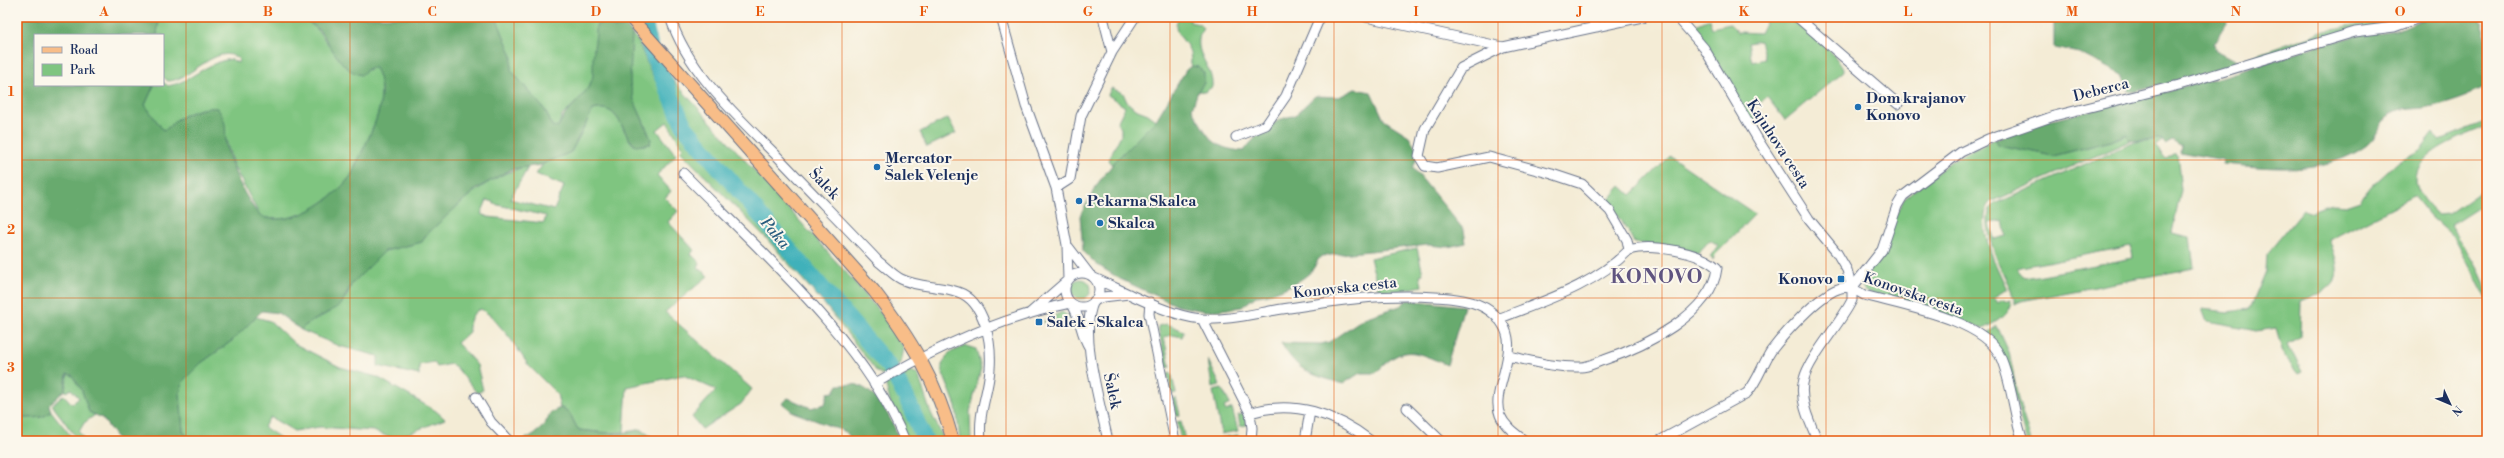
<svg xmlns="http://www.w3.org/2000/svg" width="2504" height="458" viewBox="0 0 2504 458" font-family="'Libre Bodoni',serif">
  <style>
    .green { fill: #7fc580; stroke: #4d7a6f; fill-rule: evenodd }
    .forest { fill: #67aa6e; stroke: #416c66 }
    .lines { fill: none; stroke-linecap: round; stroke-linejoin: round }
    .river { stroke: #41b1ba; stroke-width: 17 }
    .minor-casing { stroke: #677188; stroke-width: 11 }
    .major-casing { stroke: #677188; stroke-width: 14 }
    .minor { stroke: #fff; stroke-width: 9 }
    .major { stroke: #f8bd88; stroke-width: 12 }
    .grid { fill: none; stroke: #e8590c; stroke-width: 1; stroke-opacity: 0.55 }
    .poi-dot { fill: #1f6fb2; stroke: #fbf7ec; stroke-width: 1.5 }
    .labels { text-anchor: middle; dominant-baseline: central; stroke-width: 4; stroke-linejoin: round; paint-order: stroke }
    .street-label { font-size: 15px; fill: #1b2f5e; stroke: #fbf7ec }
    .poi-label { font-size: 15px; font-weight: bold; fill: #1b2f5e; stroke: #fbf7ec; text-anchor: start }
    .water-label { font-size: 16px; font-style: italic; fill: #285c7e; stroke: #fbf7ec }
    .district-label { font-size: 19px; font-weight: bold; letter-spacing: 1px; fill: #5f5480; stroke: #fbf7ec }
    .neatline { fill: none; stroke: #e8590c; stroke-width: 1.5 }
    .grid-label { font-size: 13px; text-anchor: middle; font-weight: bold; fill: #e8590c }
  </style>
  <rect width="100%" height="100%" fill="#fbf7ec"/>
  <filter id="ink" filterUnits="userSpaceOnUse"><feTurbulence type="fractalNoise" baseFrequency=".025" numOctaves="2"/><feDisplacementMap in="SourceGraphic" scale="8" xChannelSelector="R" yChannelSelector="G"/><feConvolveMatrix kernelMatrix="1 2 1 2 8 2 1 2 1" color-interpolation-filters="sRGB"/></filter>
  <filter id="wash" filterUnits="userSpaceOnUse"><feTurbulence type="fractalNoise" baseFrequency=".012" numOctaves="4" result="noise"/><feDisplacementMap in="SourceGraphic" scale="16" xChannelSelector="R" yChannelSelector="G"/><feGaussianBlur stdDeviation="0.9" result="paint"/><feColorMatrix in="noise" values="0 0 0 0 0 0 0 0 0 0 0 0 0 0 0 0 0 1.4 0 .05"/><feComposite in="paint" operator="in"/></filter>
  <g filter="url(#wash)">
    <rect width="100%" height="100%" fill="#f4ecd6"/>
    <path class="green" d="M159,17H303L317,29L339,59L357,74L375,67C391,97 372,131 359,158C356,164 354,172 350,177C331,202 291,228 260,216L233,165L217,109C204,106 189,112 178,119C172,123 170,128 163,130L145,105L154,85H163V82L168,86C191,82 206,62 231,59L238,63L239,59C217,41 191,81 168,81L163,77V35H157Z
      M496,17H620L626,26L615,28L604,22L597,34L593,80L584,94L562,116L558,127L553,128L545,110L521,85L510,70L512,56L495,19Z
      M1179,17H1190V22L1199,24L1203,28C1189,53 1214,64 1212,87L1205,92L1198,91L1204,83L1198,67L1191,66C1191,61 1191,55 1189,50C1184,37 1170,33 1179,17Z
      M1768,17C1775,17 1784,15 1790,17C1807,24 1837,55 1844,71L1785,120L1767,97L1751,109L1758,125L1754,126L1710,50L1692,27L1709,19L1712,28L1730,24L1738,32L1760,33ZM1760,41L1765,59L1752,62L1748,43Z
      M2391,17H2414L2243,64L2240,61L2324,31Z
      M632,34L638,41L649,68L678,123L712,166L869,347L888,373L884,375L877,372L825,305L766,238L680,151L683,148L667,122L657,130L676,155L657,175L671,191L665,198L678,211L668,222L694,250L691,254L700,263L698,267L708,276L665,312L752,389L741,404L702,429L692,417L716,390L683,375L627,387L624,432L606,433L579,430C571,421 573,410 560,408L557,394L529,366L510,338L491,316L481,309C472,311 468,323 469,332L457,343L477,365L483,390L477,393L456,367L451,364L437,367L434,362L419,365V375L378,366V356L339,346L301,330L306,325L331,311L347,296L351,285L385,251L422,242L426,235C456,206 486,175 529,166L510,199L554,210L564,186L536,174L544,163L571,152L593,110C621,102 621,135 635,146L650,144C649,128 640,116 634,101C627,81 627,54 632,34ZM487,200L494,202V204L546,216L544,223L488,217L481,214Z
      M663,69L851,278L890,324L904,348L901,363L895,368L806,260L715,161L687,123Z
      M1111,88L1123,93L1127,102L1135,109L1148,114L1156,120L1112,165L1108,160L1121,135V128L1117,123L1125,107L1108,95Z
      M948,118L956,133L927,147L920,132Z
      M2487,121V126C2446,143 2382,165 2438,215L2449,214L2487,187V202L2451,225C2464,246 2487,274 2487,299L2455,238L2430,216L2414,196L2329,240C2345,277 2338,288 2301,302L2300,337L2288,344L2302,372L2298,374L2284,356L2276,328L2257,331L2207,322L2202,309L2228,312L2250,309L2266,271L2267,254L2303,210L2308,212L2331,204L2348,205L2360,201L2372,186L2399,161L2420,150L2434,132L2439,140Z
      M2128,134L2130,141L1991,202C1973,222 1997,268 2007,289L1994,297L1998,303L2002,300L2005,302L2011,300C2010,315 1994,324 1982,329L1944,314L1865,291L1860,283L1904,199L1954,159L1995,139L1999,145L2053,156L2111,141Z
      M2161,139L2162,141L2155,146L2166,159L2174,154H2177L2181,190L2172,233L2190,237L2194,268L2021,301L2015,304V298C2004,275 1981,234 1990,209L1995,204L2135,142ZM2003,221L2006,236L1994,239L1990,223ZM2131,246L2133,258L2025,278L2016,268Z
      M1670,156L1755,214L1715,255L1713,260L1710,257L1718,245L1710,240L1698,253L1670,246L1634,243L1629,232L1607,202L1621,186L1631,195Z
      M1417,248L1423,274L1420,275L1422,286L1380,295L1370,258Z
      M1071 289a10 10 0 1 1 20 0a10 10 0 1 1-20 0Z
      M1062,312L1072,318L1044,323V321Z
      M256,317L270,321L295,344L340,367L377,377L436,411L445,419L394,439L373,431L320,427L294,431L270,417L264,427L285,441H200L188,437L183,431L180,393L183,381L201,363L233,340Z
      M1167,324L1184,331L1182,337L1173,335L1164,337L1170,367L1166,368L1158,326Z
      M1997,326L2009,352L2018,399L2031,441H2026L2013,389L1986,334Z
      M966,346L976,349L981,368L970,412L971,441H960L956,406L942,371V365L949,353Z
      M1208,360L1220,385L1212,387Z
      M905,369L918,374L930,411L945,441H928L913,399L898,373Z
      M1171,373L1176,393L1172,394L1167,374Z
      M68,374L72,375L82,391L89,412L95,415L84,423L79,432L83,437L78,440L52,405L64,395L72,404L79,398L71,389L66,392L65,390Z
      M890,378L905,402L920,441H908L891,405L885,382Z
      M1222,389L1230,404L1224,407L1226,411L1232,408L1238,431L1221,434L1213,391Z
      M1176,398L1180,415L1176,416L1172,399Z
      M51,411L75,441H17V420C29,415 41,422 51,411Z
      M1245,414L1247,425L1240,426L1238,415Z
      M1181,421L1185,441H1181L1177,422Z
      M1238,435L1237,441H1223L1222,438Z"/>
    <path class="forest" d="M17,17H159L157,35H35V85H154L145,105L163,130C170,128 172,123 178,119C189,113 204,106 217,108C230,125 223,130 227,149C233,171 245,198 260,216C291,228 331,202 350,177C354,172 356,164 359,158C372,131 391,97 375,68H369L361,75C339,70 331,43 318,29C313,25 307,21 303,17H496L512,56L511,70L545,110L553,127H558C564,112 575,105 584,93C595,79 593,75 593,59C593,47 597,37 596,25L604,22L615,28L626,26L632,34L630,83L634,100L651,139L650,144L636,146C621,135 621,102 593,110L571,152L541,165L512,169L476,189L426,235L422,242L385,251L351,285L341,305L306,325L301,330L278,313L262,311L233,340L201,363L183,381L180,393L183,431L188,437L200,441H119L102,418L89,412L82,391L72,375L67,374L65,390L49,405L51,411C41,422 29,415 17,420Z
      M2054,17H2230L2213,44L2216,50L2243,64L2130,93L2122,75L2079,53L2054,48Z
      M2430,17H2479L2487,41V87C2469,95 2449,103 2429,107C2416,110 2404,107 2391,114C2381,119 2377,137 2367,145C2326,176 2269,168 2223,164V160L2181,152L2182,146L2172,140L2165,144L2161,139L2130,141L2127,134L2111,141L2053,156L1999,145L1995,139L2033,125L2228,75L2318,46L2355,36L2402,29Z
      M1191,66L1198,67L1204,73V83L1198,91L1192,109C1208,136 1211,149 1244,151C1254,137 1276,117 1294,116L1315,96L1339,97L1355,89L1371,92L1384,120L1409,136L1416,148L1417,157L1413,168L1464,230L1466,243L1448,247L1428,245L1321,256C1317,260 1316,265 1313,269C1304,282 1270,296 1256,296L1242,307L1220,310L1205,311L1178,306L1120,279L1096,264L1083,251L1080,216L1098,183L1116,160L1156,120L1186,70Z
      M1407,300L1464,306L1447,365C1414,351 1403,343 1376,373H1360L1343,384C1312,374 1299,374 1281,343L1321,344L1329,342L1364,318L1400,306Z
      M838,385C845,385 855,383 860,386C880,395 893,422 900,441H848L850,437L846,432L793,412L782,403L788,398L811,408L825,404L828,393L834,392Z
      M560,408C573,410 571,421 579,430L618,434L641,429L657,441H520C536,434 544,429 550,413Z"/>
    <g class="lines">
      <path class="river" d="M643,17L651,50L684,126L891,369L907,399L925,441"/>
    </g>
  </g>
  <g filter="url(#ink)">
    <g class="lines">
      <g class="minor-casing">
        <path id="minor" d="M670,17C688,72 736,115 776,155C810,191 845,226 879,262C886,267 893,275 901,279C919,288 939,285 958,292C985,301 992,343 990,369C988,396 978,410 981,441
          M1001,17L1026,106L1056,188L1067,245L1068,280L1029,314
          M1103,17L1112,52
          M1366,17L1503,47
          M1590,17L1597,27
          M1677,17L1704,48L1760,143L1809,219L1837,253L1847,270L1852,288V300C1841,323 1809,358 1804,379C1798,399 1810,423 1818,441
          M1797,17L1898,104
          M1236,137L1266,125L1286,96L1320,17
          M683,173C757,248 866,343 905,441
          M1056,188L1070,179L1081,116L1112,52L1135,17
          M1067,245L1090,275
          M1065 290a17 17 0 1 1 34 0a17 17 0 1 1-34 0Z
          M1094,278C1124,291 1169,316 1201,319C1227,321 1256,313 1282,309C1333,301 1383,293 1435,297C1453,298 1475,300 1490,311C1532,342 1488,387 1500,415C1505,427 1516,434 1525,441
          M1852,288L1882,250L1897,206L1903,196L1961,152L1988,139L2054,116L2179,85L2355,32L2394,27L2422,17
          M1150,302L1149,314L1175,441
          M1202,319L1250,413L1252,428L1251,441
          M1498,319C1543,301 1594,286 1629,250L1627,240L1610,211L1582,184L1552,174L1489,157L1437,168L1425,166L1419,156L1425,129L1461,68L1503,47L1642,17
          M1508,356C1532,361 1556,368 1581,367C1588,367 1597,362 1604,360C1643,347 1712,314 1717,268C1701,252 1651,243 1629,250
          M874,384C935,348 1002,317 1071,303C1081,317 1080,333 1089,347
          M476,397L491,422L509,441
          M1407,408L1441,441
          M1250,413C1293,399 1336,414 1371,441
          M1108,441C1101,406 1078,332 1094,301L1103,297L1129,294
          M1305,441L1310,411
          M1659,441L1747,393C1758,381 1762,365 1771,351C1784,334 1818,296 1838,289C1848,285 1856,290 1864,295C1899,305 1984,319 2000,356C2012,382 2013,413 2023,441"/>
      </g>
      <g class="major-casing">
        <path id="major" d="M630,17L874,291C911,339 937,382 953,441"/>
      </g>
      <use href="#minor" class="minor"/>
      <use href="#major" class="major"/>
    </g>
  </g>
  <path class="grid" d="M186,17V441M350,17V441M514,17V441M678,17V441M842,17V441M1006,17V441M1170,17V441M1334,17V441M1498,17V441M1662,17V441M1826,17V441M1990,17V441M2154,17V441M2318,17V441M17,160H2487M17,298H2487"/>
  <g class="poi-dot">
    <circle cx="1858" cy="107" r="4"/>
    <circle cx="877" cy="167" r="4"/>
    <circle cx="1079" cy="201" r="4"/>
    <circle cx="1100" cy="223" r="4"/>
    <rect x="1837" y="275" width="8" height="8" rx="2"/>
    <rect x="1035" y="318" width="8" height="8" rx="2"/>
  </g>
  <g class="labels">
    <g class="street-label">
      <text transform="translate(2101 90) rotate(-14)">Deberca</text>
      <text transform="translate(1778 144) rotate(57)">Kajuhova cesta</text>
      <text transform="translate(824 184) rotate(46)">Šalek</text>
      <text transform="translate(1345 288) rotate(-6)">Konovska cesta</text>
      <text transform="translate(1913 294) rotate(19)">Konovska cesta</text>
      <text transform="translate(1112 391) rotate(78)">Šalek</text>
    </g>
    <g class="poi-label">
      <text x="1866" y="98">Dom krajanov<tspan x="1866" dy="17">Konovo</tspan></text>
      <text x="885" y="158">Mercator<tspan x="885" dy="17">Šalek Velenje</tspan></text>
      <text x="1087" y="201">Pekarna Skalca</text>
      <text x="1108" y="223">Skalca</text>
      <text x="1833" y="279" text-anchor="end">Konovo</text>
      <text x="1047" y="322">Šalek - Skalca</text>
    </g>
    <g class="water-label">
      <text transform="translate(775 233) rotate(50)">Paka</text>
    </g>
    <g class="district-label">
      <text x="1657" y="277">KONOVO</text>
    </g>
  </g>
  <rect width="2504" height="458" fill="none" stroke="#fbf7ec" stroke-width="44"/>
  <rect x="34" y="34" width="130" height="52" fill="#fbf7ec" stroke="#a1a7b3"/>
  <rect x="42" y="47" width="20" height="6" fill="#f8bd88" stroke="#a1a7b3"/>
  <text x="70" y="54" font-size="12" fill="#1b2f5e">Road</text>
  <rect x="42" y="64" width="20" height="12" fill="#7fc580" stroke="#a1a7b3"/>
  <text x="70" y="74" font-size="12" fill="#1b2f5e">Park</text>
  <g transform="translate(2450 404) rotate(134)" stroke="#fbf7ec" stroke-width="3" paint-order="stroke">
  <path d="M0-3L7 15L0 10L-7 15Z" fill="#1b2f5e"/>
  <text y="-6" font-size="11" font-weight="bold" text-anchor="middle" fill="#1b2f5e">N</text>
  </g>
  <rect x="22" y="22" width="2460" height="414" class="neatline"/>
  <g class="grid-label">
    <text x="104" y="16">A</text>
    <text x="268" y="16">B</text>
    <text x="432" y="16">C</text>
    <text x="596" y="16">D</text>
    <text x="760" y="16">E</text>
    <text x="924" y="16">F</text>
    <text x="1088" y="16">G</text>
    <text x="1252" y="16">H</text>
    <text x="1416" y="16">I</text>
    <text x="1580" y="16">J</text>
    <text x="1744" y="16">K</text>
    <text x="1908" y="16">L</text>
    <text x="2072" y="16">M</text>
    <text x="2236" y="16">N</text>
    <text x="2400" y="16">O</text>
    <text x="11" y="96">1</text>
    <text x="11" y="234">2</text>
    <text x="11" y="372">3</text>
  </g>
</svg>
